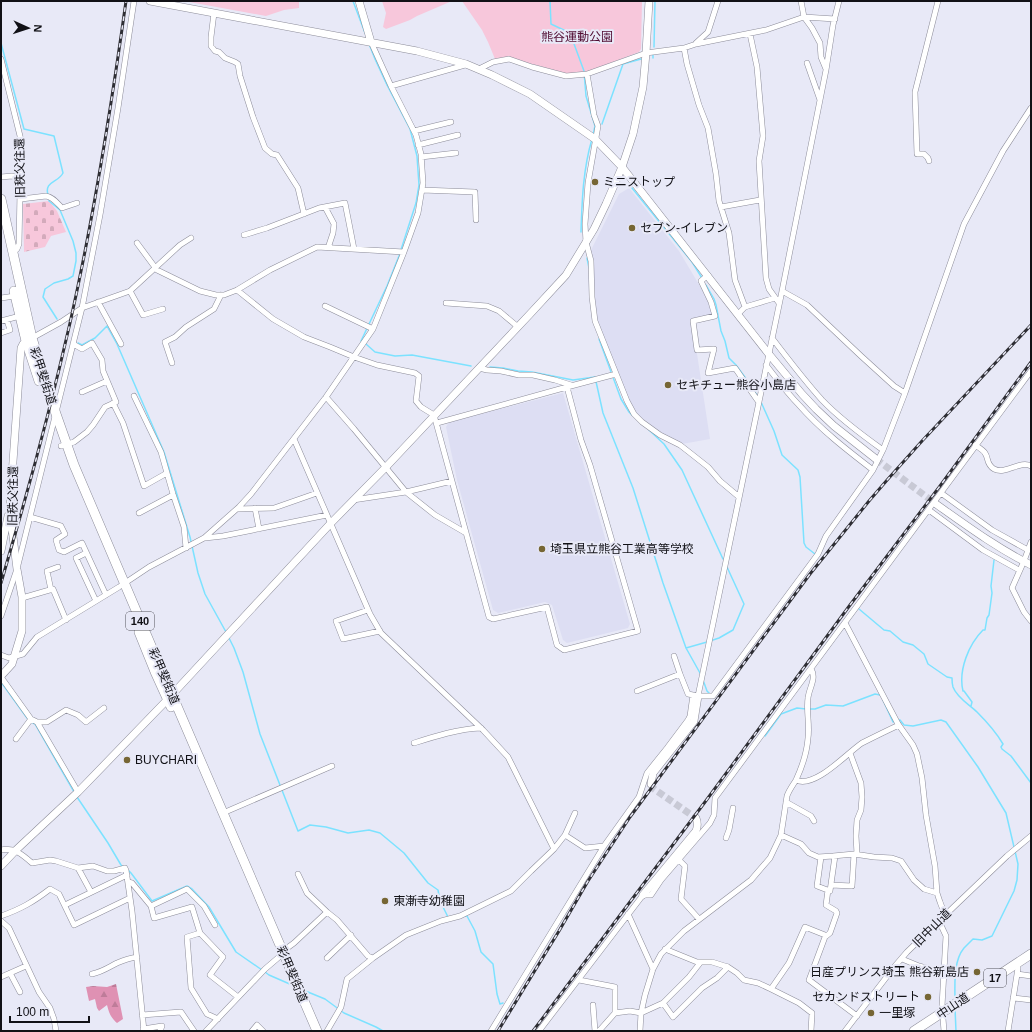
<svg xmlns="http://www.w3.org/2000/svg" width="1032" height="1032" viewBox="0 0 1032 1032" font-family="Helvetica,'Noto Sans JP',sans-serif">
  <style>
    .built { fill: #dddef3 }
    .forest { fill: url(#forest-firs) }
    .cemetery { fill: url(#cemetery-stones) }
    .park { fill: #f7c7db }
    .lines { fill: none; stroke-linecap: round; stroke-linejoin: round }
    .stream { stroke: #7ce2ff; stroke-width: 1.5 }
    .secondary-tunnel { stroke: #c8c9d5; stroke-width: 7; stroke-dasharray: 7 3.5; stroke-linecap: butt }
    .street-casing { stroke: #8c8c99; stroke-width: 6 }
    .secondary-casing { stroke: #8c8c99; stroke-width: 8 }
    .highway-casing { stroke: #8c8c99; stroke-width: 10 }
    .street { stroke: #fff; stroke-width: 5 }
    .secondary { stroke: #fff; stroke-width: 7 }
    .highway { stroke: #fff; stroke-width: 9 }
    .rail-casing { stroke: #2e2e34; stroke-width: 3 }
    .rail { stroke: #e8e9f7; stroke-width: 1.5; stroke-dasharray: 4.5; stroke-linecap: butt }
    .poi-dot { fill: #766634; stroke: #e8e9f7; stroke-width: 1.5 }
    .labels { text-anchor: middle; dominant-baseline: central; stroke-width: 4; stroke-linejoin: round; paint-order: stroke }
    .shield { fill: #e8e9f7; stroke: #52525a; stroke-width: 1 }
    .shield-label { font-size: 11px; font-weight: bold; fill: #111116 }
    .park-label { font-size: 12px; fill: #500b31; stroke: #e8e9f7 }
    .street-label { font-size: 12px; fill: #111116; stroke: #e8e9f7 }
    .poi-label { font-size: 12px; fill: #111116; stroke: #e8e9f7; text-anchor: start }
  </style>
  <defs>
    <pattern id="forest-firs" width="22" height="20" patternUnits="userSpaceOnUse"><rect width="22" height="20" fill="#df91b3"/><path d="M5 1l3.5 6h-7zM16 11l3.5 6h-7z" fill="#be7c99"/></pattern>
    <pattern id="cemetery-stones" width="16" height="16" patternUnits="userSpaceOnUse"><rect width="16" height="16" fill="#f7c7db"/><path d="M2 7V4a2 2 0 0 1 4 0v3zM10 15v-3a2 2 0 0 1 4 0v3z" fill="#d3aabb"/></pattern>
  </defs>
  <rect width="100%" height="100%" fill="#e8e9f7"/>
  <path class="built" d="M629,188L679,251L710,303L712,316L692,321L710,439L682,444L663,435L643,421L635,413L629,400L604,337L597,321L591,250L619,194Z
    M563,393L630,624L628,628L567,643L563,640L552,605L545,602L498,613L493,610L457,480L446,427L449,422Z"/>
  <path class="forest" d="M116,984L123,1019L117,1023C111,1018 109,1013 107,1005L99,1011L97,1008L95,999L89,1001L86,987L93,986L107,987Z"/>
  <path class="cemetery" d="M49,201L57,211L66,232L51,236L45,247L24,252L23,204Z"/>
  <path class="park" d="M184,1H299V8L284,10L266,16Z
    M382,1H452L417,16L410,20L386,29L383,27L386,13Z
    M462,1H642L641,49L639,52L585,73L568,74L506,57L495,59L488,42L482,30Z"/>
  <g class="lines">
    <path class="stream" d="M353,1L365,33
      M550,1L551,24L570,33L584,71L586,96L595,126L593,135
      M1,43L24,129L54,136L63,173C58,183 44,181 48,195
      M654,47L655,1
      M653,55V58
      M602,124L623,64L641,59
      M632,188L692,262L702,278
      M49,199V201L60,210L73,241L76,253V261L73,276L68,279L54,283L45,289L43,297L57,319
      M581,232C582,201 583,169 592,139
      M587,258L589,268
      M706,285L714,299L716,305L721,331L725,341L729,358L736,365L747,380L758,397
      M599,339L621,399L629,412L632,415
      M362,342L361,341L387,286L399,256L416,203L419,185L417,156L410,129L387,85L375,59L369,44
      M78,343L82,345L95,338L107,326L117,344L164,452L190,537L198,573L205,594L226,632
      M366,344L375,352L395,356L412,355L471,366
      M490,367L503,368L518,371L532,372L573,380L595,377L603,413L633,488L663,583L686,648L700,673
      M761,402L774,431L782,455L798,470L800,477L804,543L806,547L815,554
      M649,430L664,444L682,470L723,559
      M859,609L884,630L890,631L903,642L913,645L924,654L928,664L947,677L952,678C952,681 952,684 953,687C957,698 970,705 977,712C987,722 996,732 1003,744L1001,747L1002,749L1011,756L1031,783
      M229,638L234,648L243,672L260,734L298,831L310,825L326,827L348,833L369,830L380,833L404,853L428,883L438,890L440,901L448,917
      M713,640L719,638L733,630L744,604L727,567
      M686,648L707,642
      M703,680L707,691L710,694
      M1,682L27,718
      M883,700L893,722L895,721
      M971,706L972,702L964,691H963C958,670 969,644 983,630H985L987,618L989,615L992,593L991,586L994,560
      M809,709H815L826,705L843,706L875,694L880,695
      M899,720H900L904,725L913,726L941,720L946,722L978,767L1006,813L1018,864L1017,880L1014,891L992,936L982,940L973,939C970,942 967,945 964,948C953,961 955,985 955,1001
      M33,723L35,724L74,792
      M764,735L765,736L781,714L797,708L806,709
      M77,797L108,843L121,865L123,867
      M128,870L131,873L152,901L187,886L192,889L209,907L236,952L262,970
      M465,916H467L475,931L481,952L493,964L497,994L500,1004L503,1003
      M265,972L269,975L292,985
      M303,990L325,999L344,1013L376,1027L383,1031
      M955,1008L956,1031"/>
    <path class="secondary-tunnel" d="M876,459L936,504
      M651,784L654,789L696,818"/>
    <g class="street-casing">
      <path id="street" d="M801,1L804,17L812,28L820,43L821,57L826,69
        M214,13L211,37V46L215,51L219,52L225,58L235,62L238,64L240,76L253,117L265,148L272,154L277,155L298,188L304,214
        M750,34L757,67L763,136L759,161L766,278L769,289L779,303
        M696,43L708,32L718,1
        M684,48L687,64L699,105L708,128L716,174L719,201L729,233L735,280L745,307L738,314
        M1,59L21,140L19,244L17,249L12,253
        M807,63L820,100
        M479,69L493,62L509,59L532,67L566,76L587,74L646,53L684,48L696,44L766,30L804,17L835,19
        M587,74L594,115L598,126L588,183L585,224L586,242L591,261L592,297L595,321L627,401L634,414L642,422L660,435L680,445L689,452L708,467L720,481L739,497
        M391,86L465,65
        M414,131L451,122
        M418,145L458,135
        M421,157L456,153
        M929,161L928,158L924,154H917L915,92L938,1
        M1,177L12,176L21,177
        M422,190L475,192L476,220
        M21,199L46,196C53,197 57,203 62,208L77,203
        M325,207L334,224L333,233L328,248
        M721,207L760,200
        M244,235L267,228L319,208L345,203L349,223L354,249
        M137,243L157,270L200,291L216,295H224L237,290L270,270L317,247L404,252
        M708,275L701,281L711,302L715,316L693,321L697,350L714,349L708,373L735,368L758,401
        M237,290L273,319L304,337L330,347L354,357L377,365L415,373L419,376L416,401L421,407L434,415L489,617L493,619L547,607L557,645L564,650L638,631L590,465L581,440L567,387
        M130,291L143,315L163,309
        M782,291L807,305L861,356L894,386L905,393
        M1,298L15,296
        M98,302L121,344
        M446,303L487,306L499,311L518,327
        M325,306L373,329
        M745,307L775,298
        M1,321L20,316
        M1,333L10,330L7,320
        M32,338L61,322L82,308L130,291L180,245L191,238
        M772,338C788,359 804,380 822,400C840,419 862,435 883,450
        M172,363L165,342L175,337L186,327L214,309L221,295
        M766,365C777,379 787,393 799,405C821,430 847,450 873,470
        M479,368L487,370L501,371L519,375H533L555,380L571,385
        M82,392L107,381
        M134,396L161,452L173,494L184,527L186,548
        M326,397L354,429L406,492L435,515L466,533
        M113,403L123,423L144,486L167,473
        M437,423L567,387L616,374
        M294,439L370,614L381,633L483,730L508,757L554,849
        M975,445C978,447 983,450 985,453C989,459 986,464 994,469C1006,475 1020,460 1031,466
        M61,446L74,442L87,432L93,425L105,407L116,402L103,371L102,360L92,343L82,349L73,344
        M941,493L992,530L1028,550
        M353,500L406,492L452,481
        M255,508L259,529
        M237,509L274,508L317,493
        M929,510L983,550L1019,570
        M139,513L173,495
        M30,517L61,526L65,534L56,540L59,550L64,552L82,543L106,595
        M205,538L223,536L327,515
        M1031,542L1024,561L1012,588L1024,612L1031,621
        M86,553L76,558L96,601
        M51,590L47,571L58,567
        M22,598L53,589L66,620
        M368,610L336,621L343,639L380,631
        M1,616L17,569L82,308L100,215L118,108L134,1
        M845,623L898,724L913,745L917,754L922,778L926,815L935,866L937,893L940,902L945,915
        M1,655L9,658L23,654L37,637L119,587L149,567L204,538L239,507L251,494L326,397L373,329L404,252L418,213L423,183L421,154L416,135L391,86L371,42
        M674,656L680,674L688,694L693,695
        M1,677L31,719L37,722L78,792
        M637,691L680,674
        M698,696L782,291L826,70L833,25L839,1
        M37,722H47L66,710L78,715L86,722L104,708
        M16,739L31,719
        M414,743C436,736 458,729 481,728
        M850,753L861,783L862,797L861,810L857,820L856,836L857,854
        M796,780C815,789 847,753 862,743C874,737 886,731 899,725
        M786,802L811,816L814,821
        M223,813L332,766
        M565,835L575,813
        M781,835L801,844L809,853L818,857L833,856L854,854L874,857L892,858L901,861L914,880L924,889L937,893
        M726,838L729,830L733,808
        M1,850C14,847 23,855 32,863L50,860L56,861L78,868
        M821,857L817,886L830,891L835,856
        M679,860L685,866L681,899L699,919
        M126,870L132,911L144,1031
        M298,874L307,893L327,912
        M128,882L132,883L151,906L154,918L192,907L200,933L223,957L210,975L238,997
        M831,885L852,886L854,854
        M91,892L78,868L93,866L107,871H114L125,868
        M65,905L127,875
        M151,906L187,889L204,906L215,925
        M628,914L653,969
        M1,916C21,909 33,902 50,889L59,894L74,925L130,898
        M1,921L9,928L39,992L50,1008L54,1019L56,1031
        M939,921L946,936L942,1006L944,1031
        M200,933L187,937L191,988L207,1014L218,1019
        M825,937L830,933L837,913L836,911L826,905L828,890
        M665,949L697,962H712L728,967L737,973L744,980L758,983L771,989L799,1003L812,1013L811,1031
        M327,958L351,935
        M902,959L919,966L944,973
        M10,973L20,992
        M92,974C102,972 109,967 117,963C124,960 130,958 137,957
        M1017,974L1031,976
        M1,977L26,966
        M579,980L615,987V1013L630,1011L641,1013L663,1003L689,977L700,963
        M771,989L789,963L805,927L825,935V937L809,980L857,1016
        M1013,998L1031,1000
        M663,1003L673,1017L702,988L717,978L728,967
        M593,1005L595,1031
        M142,1015L181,1012L194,1031
        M143,1029L162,1026L160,1031
        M206,1031L265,969L279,957L283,951L294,943L327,912L337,920L368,956L373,958L406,935L441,921L460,916L511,891L531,871L554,849L565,835L585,848L604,846
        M252,1031L257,1025L263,1031
        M327,1031L341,1007L347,979L373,958
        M491,1031L604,846L639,797L647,773L667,748L688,720L690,716L693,695L698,696H713L818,554L826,536L873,470L883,450L905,393L964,224L1003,151L1031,108
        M539,1031L643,895H651L661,880L710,823L714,815L715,798L1031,371
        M599,1031L615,1013
        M640,1031L641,1013L645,995L653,969L661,954L684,931L751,880L770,858L781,835L787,796C789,790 793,785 796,780C802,767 807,752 808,738C810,725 806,711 808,698C809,688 817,678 811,669
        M845,1031L895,966L907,952L939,921L1007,856L1031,836
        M1008,1031L1018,968L1017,963"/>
    </g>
    <g class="secondary-casing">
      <path id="secondary" d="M150,1L417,51L466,64L492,75L530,94L595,139L622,167L768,353L802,394L816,409L834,426L876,459
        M359,1L371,42
        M936,504C967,526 997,548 1031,565
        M1,551L8,516
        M1,676L12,664L22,631V597L17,569L11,520L10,504L21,348L23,344L30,339
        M651,784L653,773L694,721L698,696
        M1,866L16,850L78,792L168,699L331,523L386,467L530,314L566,275L594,229L606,204L622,167L633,134L643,87L646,53L649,1
        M643,895L696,831C698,826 698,823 696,818"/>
    </g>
    <g class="highway-casing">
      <path id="highway" d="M1,199L32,338L56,414L74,465C154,654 236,843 317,1031
        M14,291L26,341L39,381
        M139,632L156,674L171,707
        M914,1031L1031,954"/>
    </g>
    <use href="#street" class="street"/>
    <use href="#secondary" class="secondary"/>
    <use href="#highway" class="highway"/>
    <g class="rail-casing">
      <path id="rail" d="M1,583C6,566 11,548 16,531C36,462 54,393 70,323C94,216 111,109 126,1
        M498,1031L559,931L588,881L630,817L810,574L869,501L888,479L922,441L1031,325
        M533,1031L705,802L850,605L940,486L1031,362"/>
    </g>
    <use href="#rail" class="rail"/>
  </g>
  <g class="poi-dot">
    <circle cx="595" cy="182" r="4"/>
    <circle cx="632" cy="228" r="4"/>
    <circle cx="668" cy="385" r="4"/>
    <circle cx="542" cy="549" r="4"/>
    <circle cx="127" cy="760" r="4"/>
    <circle cx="385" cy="901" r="4"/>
    <circle cx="977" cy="972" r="4"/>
    <circle cx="928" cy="997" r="4"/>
    <circle cx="871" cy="1013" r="4"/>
  </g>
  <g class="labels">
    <g class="shield">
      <rect x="126" y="612" width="28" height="18" rx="3"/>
      <rect x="984" y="969" width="22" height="18" rx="3"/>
    </g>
    <g class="shield-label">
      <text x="140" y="621">140</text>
      <text x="995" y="978">17</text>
    </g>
    <g class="park-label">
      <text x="577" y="37">熊谷運動公園</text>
    </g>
    <g class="street-label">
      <text transform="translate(20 168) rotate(-91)">旧秩父往還</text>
      <text transform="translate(43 376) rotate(72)">彩甲斐街道</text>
      <text transform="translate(13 496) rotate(-89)">旧秩父往還</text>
      <text transform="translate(164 676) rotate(67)">彩甲斐街道</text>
      <text transform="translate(932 928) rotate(-45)">旧中山道</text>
      <text transform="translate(292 974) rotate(67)">彩甲斐街道</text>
      <text transform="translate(953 1006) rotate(-34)">中山道</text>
    </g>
    <g class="poi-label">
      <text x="603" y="182">ミニストップ</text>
      <text x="640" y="228">セブン-イレブン</text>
      <text x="676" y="385">セキチュー熊谷小島店</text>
      <text x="550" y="549">埼玉県立熊谷工業高等学校</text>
      <text x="135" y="760">BUYCHARI</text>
      <text x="393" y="901">東漸寺幼稚園</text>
      <text x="969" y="972" text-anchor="end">日産プリンス埼玉 熊谷新島店</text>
      <text x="920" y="997" text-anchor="end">セカンドストリート</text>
      <text x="879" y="1013">一里塚</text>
    </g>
  </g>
  <rect width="1032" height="1032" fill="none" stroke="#111116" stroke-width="4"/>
  <g transform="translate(28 28) rotate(93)" stroke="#e8e9f7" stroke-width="3" paint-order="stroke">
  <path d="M0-3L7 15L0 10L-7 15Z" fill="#111116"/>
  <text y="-6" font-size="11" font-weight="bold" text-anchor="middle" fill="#111116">N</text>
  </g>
  <path d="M10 1016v6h79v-6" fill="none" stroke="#111116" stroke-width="2"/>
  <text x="16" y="1016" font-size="12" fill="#111116" stroke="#e8e9f7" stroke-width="3" paint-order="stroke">100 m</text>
</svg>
